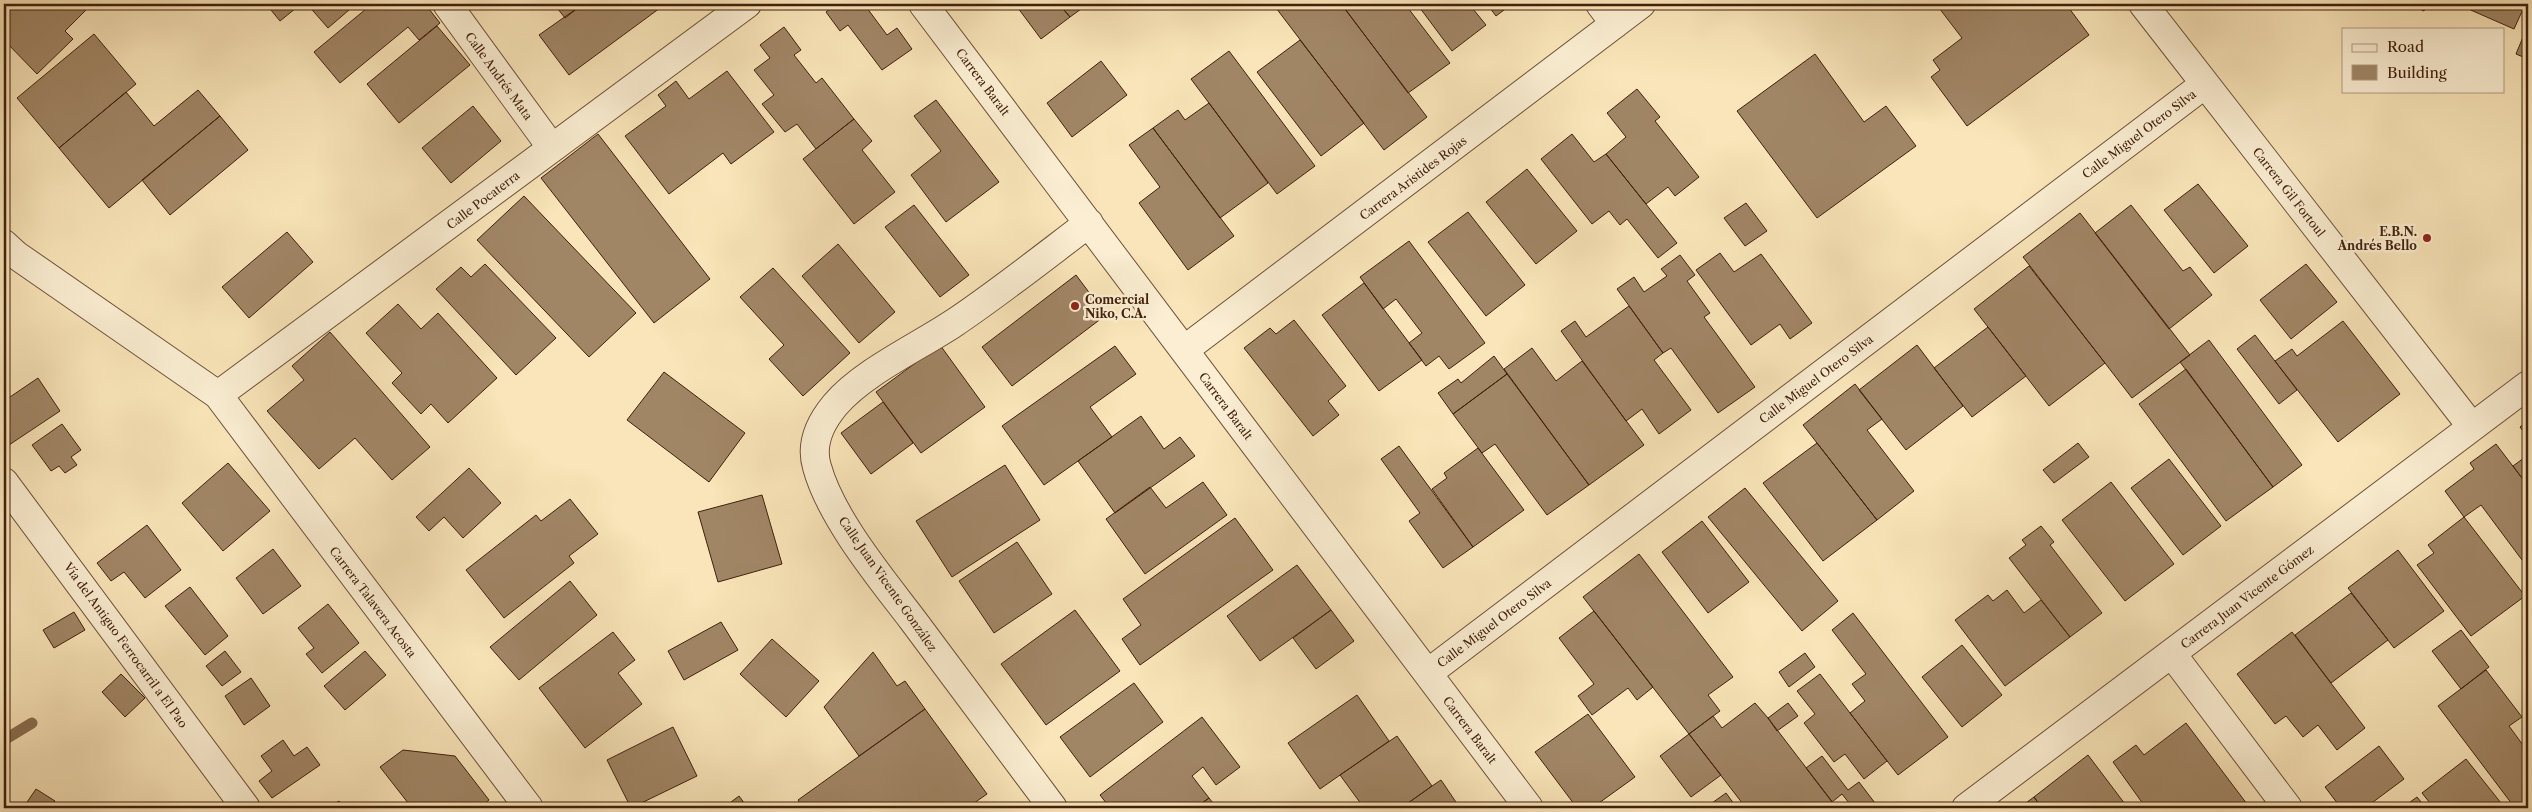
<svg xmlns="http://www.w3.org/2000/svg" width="2532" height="812" viewBox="0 0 2532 812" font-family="'Libre Caslon Text',serif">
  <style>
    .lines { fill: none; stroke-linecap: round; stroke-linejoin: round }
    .stream { stroke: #8a6e51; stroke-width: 11 }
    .building { fill: #a18666; stroke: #41200d }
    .street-casing { stroke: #6f5138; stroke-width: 30 }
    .street { stroke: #fbeed2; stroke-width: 28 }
    .poi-dot { fill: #8f2418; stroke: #fbeed2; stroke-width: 2 }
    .labels { text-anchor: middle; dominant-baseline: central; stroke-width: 5; stroke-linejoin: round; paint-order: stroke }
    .street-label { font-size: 12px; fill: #41200d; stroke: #fbeed2 }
    .poi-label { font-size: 12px; font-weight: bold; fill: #41200d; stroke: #fbeed2; text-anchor: end }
  </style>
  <rect width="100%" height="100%" fill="#f9e5b9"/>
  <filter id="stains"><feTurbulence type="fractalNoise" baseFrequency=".004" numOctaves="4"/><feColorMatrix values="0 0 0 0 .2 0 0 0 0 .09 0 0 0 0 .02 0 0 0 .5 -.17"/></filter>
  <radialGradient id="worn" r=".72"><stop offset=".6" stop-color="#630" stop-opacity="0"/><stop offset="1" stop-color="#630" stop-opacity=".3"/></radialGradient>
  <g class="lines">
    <path class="stream" d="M4,740L32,723"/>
  </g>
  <path class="building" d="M13,4H92L65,31L73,39L37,74L4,40V12Z
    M266,4H301L280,21Z
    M307,4H356L328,28Z
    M372,4H425L440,23L419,40L408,27L340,83L314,52Z
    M554,4H583L565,18Z
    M583,4H657L660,8L569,75L539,35Z
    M837,4H864L887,35L897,28L912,49L882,70L848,25L840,31L826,12Z
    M1015,4H1059L1070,17L1041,39Z
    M1059,4H1088L1070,17Z
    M1273,4H1341L1427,117L1384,150Z
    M1354,4H1405L1450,63L1408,93L1346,10Z
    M1417,4H1469L1486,25L1452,51Z
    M1487,4H1512L1496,16Z
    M1936,4H2066L2089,35L1967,126L1931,77L1940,70L1933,60L1962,38Z
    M2408,4H2427L2424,11Z
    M2457,4H2528V9L2524,7L2514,29Z
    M2528,25V59L2516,54Z
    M437,26L470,65L399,123L367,84Z
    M784,27L801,50L794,55L816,83L822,78L854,119L816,149L797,124L785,132L762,104L774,95L754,70L770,58L760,45Z
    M94,34L136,84L59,148L17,98Z
    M1300,40L1364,123L1321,156L1257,72Z
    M1229,51L1315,166L1277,194L1191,79Z
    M1815,54L1864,122L1886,106L1916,146L1817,218L1737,111Z
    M1101,61L1127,95L1072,137L1047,103Z
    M727,71L774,132L731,164L723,153L669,194L625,136L666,106L658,95L676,81L689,99Z
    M1637,89L1660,117L1655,121L1699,177L1675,196L1668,187L1646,204L1606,154L1626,137L1607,113Z
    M198,90L220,116L109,208L59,148L126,92L154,126Z
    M936,100L999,182L946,222L911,175L941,151L914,116Z
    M1209,103L1268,183L1220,218L1153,128L1178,110L1185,120Z
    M473,106L501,141L451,183L422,148Z
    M220,116L248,150L170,215L142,180Z
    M854,119L872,141L862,150L895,192L854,224L803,159Z
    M1153,128L1234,236L1188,270L1139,203L1160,187L1129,145Z
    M598,134L710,279L654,323L541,178Z
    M1572,134L1594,162L1606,154L1677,243L1658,258L1627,219L1620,225L1609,211L1592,224L1541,159Z
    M1527,169L1577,231L1536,264L1486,202Z
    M2198,184L2248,246L2214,273L2164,210Z
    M524,196L636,313L589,357L477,240Z
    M1746,203L1767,231L1745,246L1724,218Z
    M914,205L969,275L940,297L885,227Z
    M2131,205L2183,271L2190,267L2212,295L2169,329L2095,233Z
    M1468,212L1525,285L1486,316L1428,242Z
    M2080,213L2190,355L2132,398L2023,257Z
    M287,232L313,262L249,318L222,287Z
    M1409,241L1485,343L1449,369L1439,356L1426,366L1409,343L1422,333L1396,299L1383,309L1360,277Z
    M838,244L895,312L859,343L802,276Z
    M1720,253L1734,272L1761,254L1812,323L1790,339L1780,324L1751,345L1696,270Z
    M1680,255L1695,275L1687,281L1710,313L1704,317L1755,387L1718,413L1671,348L1663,353L1617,289L1634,277L1644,292L1667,276L1661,269Z
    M485,264L556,338L516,375L436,289L461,267L471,277Z
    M2306,264L2337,302L2291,339L2260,300Z
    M2029,266L2105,363L2049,406L1974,309Z
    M773,268L850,353L803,396L769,359L784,345L740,297Z
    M1076,275L1106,315L1012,386L982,347Z
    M1364,283L1422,360L1379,391L1322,315Z
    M398,304L421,329L438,313L497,378L448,423L431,404L421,414L392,383L402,373L366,333Z
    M1629,306L1663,353L1654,360L1691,410L1659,434L1642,409L1626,421L1561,331L1575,321L1586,337Z
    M1294,320L1346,386L1328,401L1339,415L1313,436L1244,348L1270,328L1276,334Z
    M2343,321L2400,394L2338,442L2275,361L2292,349L2297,356Z
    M1988,327L2026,376L1972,417L1934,368Z
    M330,332L430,447L392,480L355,438L319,469L267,411L304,380L292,366Z
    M2255,335L2297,390L2279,404L2237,349Z
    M2209,340L2302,465L2273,487L2180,362Z
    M940,345L985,407L921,453L876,392Z
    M1917,345L1963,406L1906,450L1859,390Z
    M1115,346L1136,374L1090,407L1112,437L1044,485L1002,426Z
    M1532,348L1556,381L1582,361L1644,445L1589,485L1504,369Z
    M1494,356L1507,374L1453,414L1438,393L1458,379L1461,383Z
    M2186,369L2273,487L2226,521L2139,404Z
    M664,372L745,433L709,482L627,420Z
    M1507,374L1589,485L1547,515L1495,444L1482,453L1453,414Z
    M38,378L60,411L9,445L4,438V401Z
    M1855,384L1882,419L1867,430L1914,491L1877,520L1803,425Z
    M883,402L913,443L871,474L841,433Z
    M1141,416L1164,449L1180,437L1195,456L1115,513L1078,461Z
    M2528,420V438L2520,427Z
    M62,424L81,450L71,457L77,465L65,473L59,466L51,471L32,445Z
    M1817,443L1877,520L1823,561L1763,483Z
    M2078,443L2089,457L2054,483L2043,470Z
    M2496,444L2528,486V561L2525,564L2481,505L2464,517L2445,491L2474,469L2470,463Z
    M1399,446L1473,547L1443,568L1409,521L1420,513L1381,459Z
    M1478,448L1524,510L1473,547L1432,489L1447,478L1444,473Z
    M2528,455V486L2513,466Z
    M2169,459L2221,526L2183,555L2131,488Z
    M228,463L270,511L223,551L182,503Z
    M1005,465L1040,520L952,577L916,521Z
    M469,468L501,503L463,538L444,517L429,531L416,517Z
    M1203,482L1227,515L1145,574L1106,519L1150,487L1166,508Z
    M2111,482L2174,564L2125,601L2062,520Z
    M1745,488L1838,601L1802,631L1708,517Z
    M762,495L782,564L718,582L698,512Z
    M570,499L598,534L569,556L574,563L504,618L466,570L536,515L541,521Z
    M2464,517L2525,596L2471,636L2417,565L2434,553L2428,545Z
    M1235,518L1273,570L1140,665L1122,639L1141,625L1123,599Z
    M1702,521L1749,582L1708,613L1662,552Z
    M147,525L181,570L145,598L124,572L111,581L97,563Z
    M2041,526L2054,542L2050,545L2102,613L2070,637L2009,558L2026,545L2022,540Z
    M1017,542L1052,594L994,633L959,581Z
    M273,549L301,586L263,614L236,578Z
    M2398,550L2444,611L2394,648L2348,588Z
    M1639,554L1733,677L1708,695L1720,711L1689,734L1583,597Z
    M1297,565L1331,610L1260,661L1227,616Z
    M570,581L597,615L519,680L490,647Z
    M190,587L228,636L205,655L165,606Z
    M2007,590L2024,613L2041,600L2070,637L2005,686L1955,620L1988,595L1993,601Z
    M2351,593L2388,640L2331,683L2295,635Z
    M328,604L359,643L322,673L306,654L314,648L298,628Z
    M1075,610L1120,671L1046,725L1001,664Z
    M1331,610L1354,641L1316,669L1293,638Z
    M1594,611L1653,687L1637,700L1628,688L1592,715L1578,696L1594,684L1559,638Z
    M74,612L85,630L54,648L43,630Z
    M1853,613L1948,737L1898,775L1850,713L1865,701L1852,684L1866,674L1832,630Z
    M721,622L738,650L684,680L668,651Z
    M2461,630L2489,667L2461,689L2432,651Z
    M613,632L635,660L618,673L642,704L585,748L539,688Z
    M2292,632L2365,728L2337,750L2318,725L2303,737L2286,716L2275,724L2237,674Z
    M772,639L819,681L786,717L740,674Z
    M1962,645L2002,695L1962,727L1922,677Z
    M225,651L241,672L222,686L206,666Z
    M365,651L386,675L345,710L324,686Z
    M873,652L897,686L905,681L925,709L859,756L824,707Z
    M1805,653L1815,667L1789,687L1779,672Z
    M2486,670L2522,717L2509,726L2528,752V808H2515L2438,706Z
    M121,674L145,698L125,717L102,692Z
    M1820,674L1887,761L1864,779L1845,754L1834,762L1804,723L1815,714L1797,691Z
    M251,678L270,706L244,725L225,696Z
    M1134,683L1163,722L1090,777L1060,737Z
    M1357,695L1389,741L1320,789L1288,743Z
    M1755,703L1768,718L1837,808H1746L1689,734L1713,716L1722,728Z
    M1788,703L1798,716L1777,731L1768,718Z
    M925,709L987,794L967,808H803L798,800Z
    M1588,714L1635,777L1592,808H1577L1535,752Z
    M1202,717L1240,767L1216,785L1203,767L1192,776L1209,798L1195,808H1110L1100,795Z
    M2186,723L2250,808H2146L2113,762L2136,745L2144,755Z
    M673,727L697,776L631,808L607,760Z
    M1689,734L1721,775L1691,797L1660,756Z
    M1397,736L1432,786L1401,808H1364L1340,775Z
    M283,740L294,756L307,747L320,765L272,798L259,781L272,771L261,756Z
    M2379,746L2404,779L2365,808H2341L2325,787Z
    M403,750L455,756L489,800L479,808H412L380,767Z
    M2088,755L2128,808H2042L2034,797Z
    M1822,756L1848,790L1859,782L1878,807L1853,808L1842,794L1832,802L1806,768Z
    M2466,759L2501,803L2495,808H2434L2422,793Z
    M1441,780L1460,808H1401L1432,786Z
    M36,789L55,801L50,808H23Z
    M1726,793L1737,808H1705Z
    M739,796L748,808H723Z
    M2034,797L2042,808H2019Z
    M2417,797L2426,808H2402Z
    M1209,798L1217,808H1195Z
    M339,801L344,808H329Z"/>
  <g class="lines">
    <g class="street-casing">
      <path id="street" d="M447,4L552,148
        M923,4L1529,808
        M1600,4L1615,24
        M2143,4L2472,427
        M4,244L16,255L218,395L529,808
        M1184,350L1641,4
        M218,395L747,4
        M4,482L246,808
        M2172,654L2288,808
        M1428,673L2205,84
        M1053,808C1006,745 959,682 912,619C880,577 831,518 817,467C810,444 820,423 835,405C863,372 918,347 954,323C1000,292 1044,257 1089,223
        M1966,808L2528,385"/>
    </g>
    <use href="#street" class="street"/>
  </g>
  <g class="poi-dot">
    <circle cx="2427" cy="238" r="5"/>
    <circle cx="1075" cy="306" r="5"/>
  </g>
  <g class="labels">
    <g class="street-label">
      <text transform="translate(499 76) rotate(54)">Calle Andrés Mata</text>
      <text transform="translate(983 82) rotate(53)">Carrera Baralt</text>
      <text transform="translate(2139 134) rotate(-37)">Calle Miguel Otero Silva</text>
      <text transform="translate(1413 178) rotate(-37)">Carrera Arístides Rojas</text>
      <text transform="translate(2289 192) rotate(52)">Carrera Gil Fortoul</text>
      <text transform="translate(483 200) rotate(-37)">Calle Pocaterra</text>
      <text transform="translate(1816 379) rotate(-37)">Calle Miguel Otero Silva</text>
      <text transform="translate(1226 406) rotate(53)">Carrera Baralt</text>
      <text transform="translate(888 584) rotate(55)">Calle Juan Vicente González</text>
      <text transform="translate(2247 597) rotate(-37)">Carrera Juan Vicente Gómez</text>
      <text transform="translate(373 602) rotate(53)">Carrera Talavera Acosta</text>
      <text transform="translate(1494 623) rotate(-37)">Calle Miguel Otero Silva</text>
      <text transform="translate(126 645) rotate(54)">Vía del Antiguo Ferrocarril a El Pao</text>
      <text transform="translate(1470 730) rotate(53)">Carrera Baralt</text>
    </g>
    <g class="poi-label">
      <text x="2417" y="231">E.B.N.<tspan x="2417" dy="14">Andrés Bello</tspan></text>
      <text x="1085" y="299" text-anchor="start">Comercial<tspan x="1085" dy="14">Niko, C.A.</tspan></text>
    </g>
  </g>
  <rect width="2532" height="812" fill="none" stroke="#f9e5b9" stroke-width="20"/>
  <rect x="5" y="5" width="2522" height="802" fill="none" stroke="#41200d" stroke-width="2.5"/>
  <rect x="10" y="10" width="2512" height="792" fill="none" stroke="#41200d"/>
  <rect x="2342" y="28" width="162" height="65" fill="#fbeed2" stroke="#b19c83"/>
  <rect x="2352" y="44" width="25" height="8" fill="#fbeed2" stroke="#b19c83"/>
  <text x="2387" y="52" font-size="15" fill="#41200d">Road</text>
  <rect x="2352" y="65" width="25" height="15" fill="#a18666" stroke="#b19c83"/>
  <text x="2387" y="78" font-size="15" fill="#41200d">Building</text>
  <rect width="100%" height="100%" filter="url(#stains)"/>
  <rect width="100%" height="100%" fill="url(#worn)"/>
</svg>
